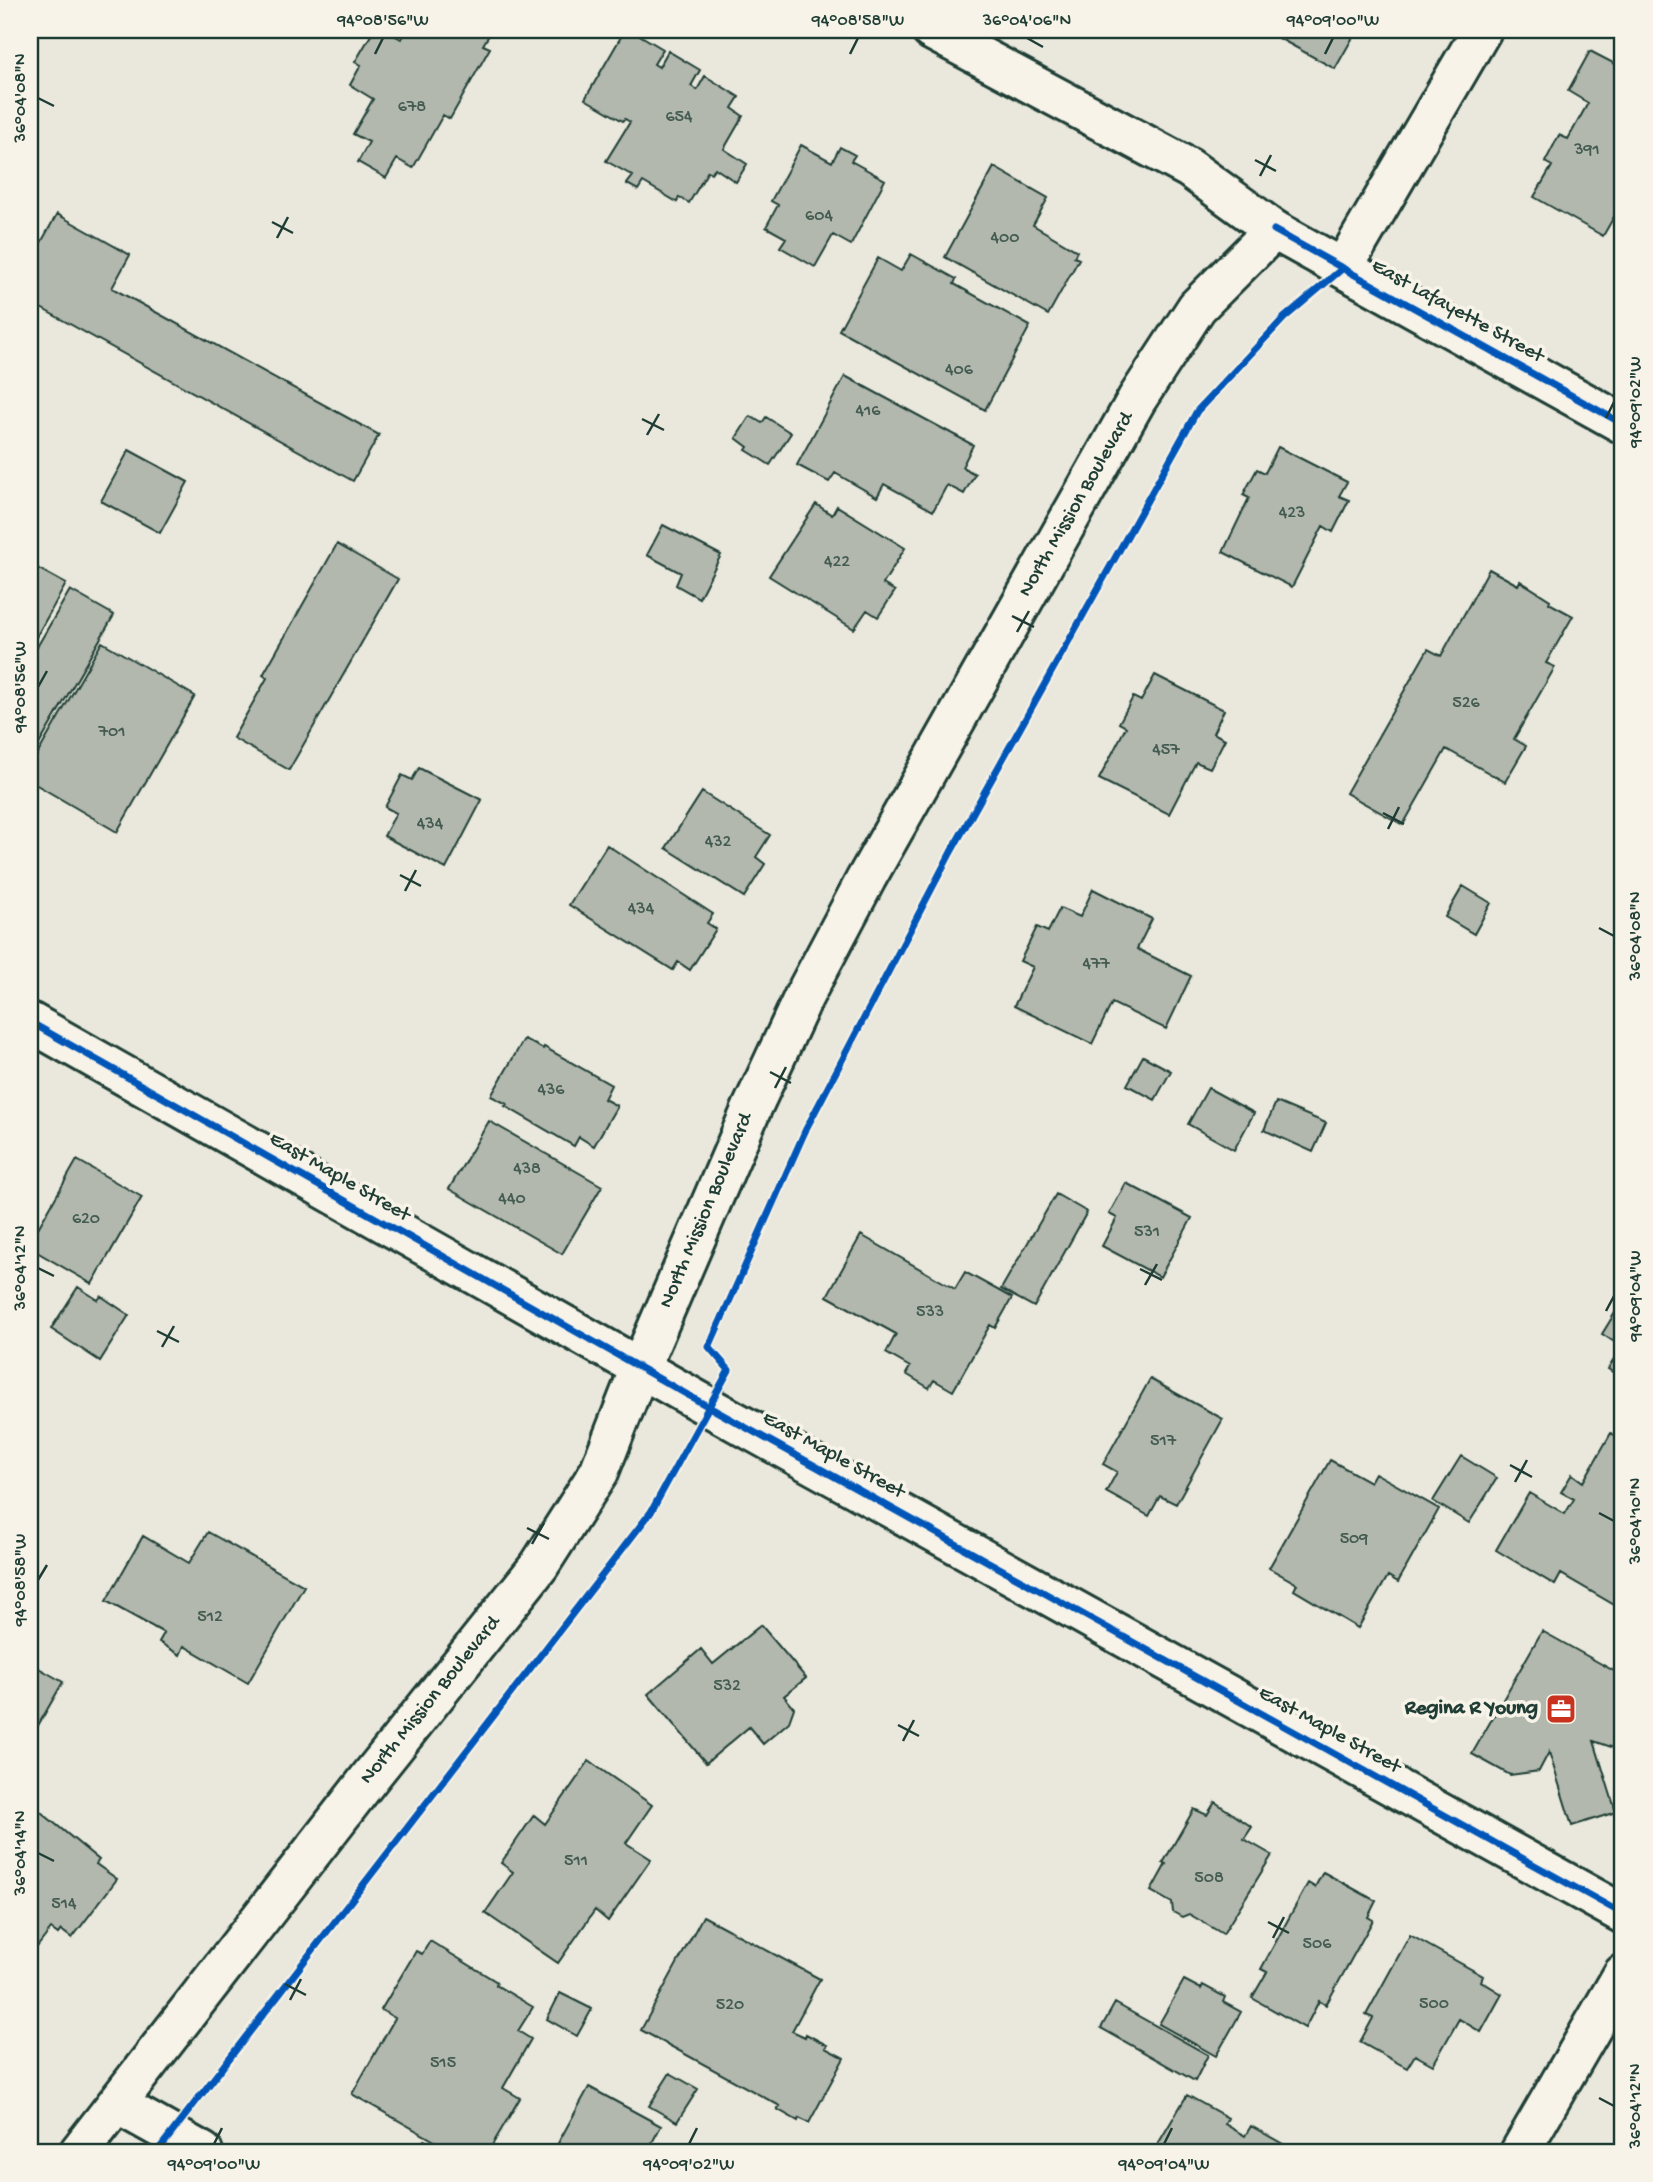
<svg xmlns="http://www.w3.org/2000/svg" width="1653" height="2182" viewBox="0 0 1653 2182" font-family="'Gochi Hand',sans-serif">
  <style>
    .building { fill: #b2b8ae; stroke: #1f3d34; stroke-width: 2 }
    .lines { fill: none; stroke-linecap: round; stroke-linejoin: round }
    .street-casing { stroke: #1f3d34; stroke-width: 44 }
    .secondary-casing { stroke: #1f3d34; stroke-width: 44 }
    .street { stroke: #f7f3e8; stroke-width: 38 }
    .secondary { stroke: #f7f3e8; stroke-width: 38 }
    .cycleway-casing { stroke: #f7f3e8; stroke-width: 11 }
    .cycleway { stroke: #0057b8; stroke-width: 7 }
    .ticks { fill: none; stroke: #1f3d34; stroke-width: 2.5 }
    .labels { text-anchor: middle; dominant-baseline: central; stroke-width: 7; stroke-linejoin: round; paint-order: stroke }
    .number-label { font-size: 18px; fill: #445c52 }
    .street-label { font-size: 21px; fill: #1f3d34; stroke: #f7f3e8 }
    .poi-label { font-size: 21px; font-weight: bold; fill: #1f3d34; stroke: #f7f3e8; text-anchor: end }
    .neatline { fill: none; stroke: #1f3d34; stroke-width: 2.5 }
    .ticks-label { font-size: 18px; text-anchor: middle; fill: #1f3d34 }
  </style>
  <rect width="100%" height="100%" fill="#eae8dd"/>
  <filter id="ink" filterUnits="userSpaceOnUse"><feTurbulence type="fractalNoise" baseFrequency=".0143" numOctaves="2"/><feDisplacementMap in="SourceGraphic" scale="14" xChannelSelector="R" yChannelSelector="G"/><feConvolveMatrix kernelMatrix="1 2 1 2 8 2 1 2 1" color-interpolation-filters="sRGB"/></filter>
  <g filter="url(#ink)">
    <path class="building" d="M374,30H385L401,39L404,34L397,30H492L483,45L490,48L450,119L443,115L413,168L397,159L386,178L358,162L369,142L353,134L373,99L350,85L361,65L355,62Z
      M625,30H631L663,49L654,64L659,67L668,51L700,70L691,86L697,90L705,76L739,97L732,108L743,116L724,149L747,164L736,182L715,168L711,173L708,171L689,203L679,197L677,202L643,182L638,190L627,184L633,176L606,161L630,122L625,119L623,121L585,99Z
      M1264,30H1357L1335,69Z
      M1590,51L1623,68V201L1603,236L1534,197L1552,166L1545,162L1559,135L1568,139L1588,103L1568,91Z
      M801,145L832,162L840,147L855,155L851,161L885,180L851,245L833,235L815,267L780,247L786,238L766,227L778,205L771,201Z
      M994,167L1048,198L1033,225L1077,251L1074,257L1079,259L1048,315L945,257Z
      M57,214L130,255L112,288L379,435L353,481L30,302V262Z
      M911,254L956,279L954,284L1030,326L985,410L839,330L878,258L901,271Z
      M845,376L973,445L962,467L975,474L964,494L947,485L933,511L884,484L877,497L835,473L829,482L797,465Z
      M750,416L762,423L766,417L791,433L770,465L746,450L748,447L736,438Z
      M1278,447L1347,482L1339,496L1349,500L1333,532L1323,526L1292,587L1223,552L1249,498L1243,495L1257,469L1265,473Z
      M129,450L188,482L160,533L101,501Z
      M816,504L832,515L837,506L905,548L883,584L895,591L878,617L867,610L854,629L769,576Z
      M663,525L721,555L699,598L676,585L681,573L647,555Z
      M337,544L398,579L289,770L233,738L267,678L263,675Z
      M30,564L66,584L30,648Z
      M1489,569L1518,585L1520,581L1550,600L1549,603L1573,616L1546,663L1555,667L1514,739L1526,746L1505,782L1446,749L1403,825L1346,793L1428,649L1441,656Z
      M70,590L114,615L30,760V659Z
      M102,642L195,696L117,832L30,781V767Z
      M1155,675L1224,710L1213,733L1225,739L1210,768L1196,762L1169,814L1099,779L1126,727L1119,723L1133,697L1141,701Z
      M419,768L482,800L446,869L384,836L396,813L385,807L402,775L412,780Z
      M702,792L770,835L756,857L765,864L744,897L666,848Z
      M607,845L713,914L707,923L716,929L690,970L678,962L673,970L569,905Z
      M1463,886L1491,903L1474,934L1445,917Z
      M1093,889L1152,919L1137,949L1191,976L1166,1029L1112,1003L1092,1044L1014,1006L1033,967L1020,961L1037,927L1048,932L1060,908L1080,917Z
      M524,1039L543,1049L544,1047L611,1085L604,1099L617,1106L594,1146L579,1137L574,1146L505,1106L507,1104L491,1096Z
      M1143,1056L1171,1071L1155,1100L1127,1085Z
      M1208,1088L1254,1113L1234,1150L1188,1124Z
      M1276,1102L1326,1123L1313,1152L1264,1130Z
      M489,1121L602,1186L562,1254L449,1189Z
      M77,1160L142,1197L92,1284L30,1248V1242Z
      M1126,1183L1192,1218L1160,1277L1102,1246L1117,1218L1109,1214Z
      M1056,1194L1087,1212L1034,1307L1001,1289Z
      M861,1235L955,1289L965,1272L1012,1298L995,1328L990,1325L953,1391L934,1380L929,1388L906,1374L910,1367L886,1353L896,1334L827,1296Z
      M78,1287L98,1300L101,1296L129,1315L100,1361L51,1329Z
      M1618,1308L1623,1312V1379L1608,1369L1622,1347L1602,1334Z
      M1150,1379L1223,1419L1176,1504L1160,1496L1149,1516L1106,1492L1117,1472L1103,1464Z
      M1611,1433L1623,1440V1610L1561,1574L1555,1585L1496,1550L1529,1493L1565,1514L1574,1499L1561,1492L1572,1474L1583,1482Z
      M1461,1456L1497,1478L1469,1523L1433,1501Z
      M1330,1460L1370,1482L1375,1473L1439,1509L1398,1582L1388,1576L1358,1628L1294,1590L1297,1584L1269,1568Z
      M208,1532L304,1586L248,1683L184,1646L180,1655L159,1642L164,1633L106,1601L143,1536L189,1563Z
      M761,1625L806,1678L784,1696L794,1708L789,1722L763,1744L749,1727L706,1763L648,1694L701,1649L713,1664Z
      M1542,1631L1623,1676V1745L1614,1748L1594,1741L1616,1812L1572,1826L1549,1752L1539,1771L1510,1775L1472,1754Z
      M30,1663L63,1682L32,1736L30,1735Z
      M589,1761L652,1805L626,1843L651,1859L608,1921L595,1910L558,1963L485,1913L513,1872L501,1863L534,1815L545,1824Z
      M1215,1802L1252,1827L1244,1839L1272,1855L1223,1934L1189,1914L1182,1917L1173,1912L1172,1903L1151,1891L1166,1864L1163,1863L1194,1809L1207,1815Z
      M30,1803L99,1860L96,1864L117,1879L72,1938L61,1930L58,1934L51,1929L30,1956Z
      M1323,1872L1376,1901L1368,1917L1373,1920L1326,2005L1319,2001L1305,2028L1252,1998L1267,1972L1261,1969L1308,1883L1315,1887Z
      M703,1916L820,1979L792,2031L805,2037L806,2034L827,2045L825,2048L844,2058L809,2123L799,2118L798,2121L777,2109L780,2106L641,2030Z
      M1410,1935L1483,1976L1481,1981L1502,1994L1481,2032L1459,2019L1433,2065L1415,2055L1407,2068L1360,2042L1373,2018L1366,2015Z
      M430,1941L497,1982L496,1985L533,2007L518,2031L531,2039L503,2088L520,2098L488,2152H454L352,2094L395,2018L381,2010L416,1951L422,1954Z
      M1184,1980L1201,1989L1203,1985L1225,1997L1223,2002L1241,2012L1216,2056L1159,2024Z
      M560,1993L592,2009L577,2036L547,2019Z
      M1115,2003L1208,2055L1195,2081L1101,2028Z
      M670,2073L698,2089L677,2122L649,2106Z
      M589,2087L661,2126L647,2152H571L557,2145Z
      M1187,2095L1228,2118L1225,2124L1245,2136L1251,2126L1297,2152H1161L1155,2149Z
      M424,2140L446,2152H417Z"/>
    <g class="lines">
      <g class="street-casing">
        <path id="street" d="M931,30L1189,168L1274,230
          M1343,268L1482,30
          M30,1022L709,1407L1623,1914
          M117,2104L203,2152
          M1520,2152L1623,1974"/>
      </g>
      <g class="secondary-casing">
        <path id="secondary" d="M79,2152L371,1776L539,1566L599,1472L640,1368L752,1108L804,996L866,879L1137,399L1197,307L1274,230L1623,424"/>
      </g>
      <use href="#street" class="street"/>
      <use href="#secondary" class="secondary"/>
      <g class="cycleway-casing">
        <path id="cycleway" d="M1274,230L1623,424
          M30,1022L709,1407L1623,1914
          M157,2152L651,1512L729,1370L709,1347L806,1129L951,852L1197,411L1284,318L1343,268"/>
      </g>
      <use href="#cycleway" class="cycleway"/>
    </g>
  </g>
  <path class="ticks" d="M1027,38L1043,47M375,54L383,38M850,54L858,38M1325,54L1333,38M38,98L54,106M1255,160L1276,171M1260,176L1271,155M272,222L293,233M277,238L288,217M1606,418L1614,402M642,419L664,430M647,435L659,414M1012,616L1034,627M1017,632L1029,611M38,687L47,671M1383,813L1404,824M1388,829L1399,807M400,875L421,886M405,891L416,870M1599,928L1614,936M770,1072L791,1083M775,1088L786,1067M38,1268L54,1276M1140,1269L1162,1280M1145,1285L1157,1264M1606,1311L1614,1296M157,1331L179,1342M162,1347L174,1326M1510,1465L1532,1477M1515,1482L1527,1460M1599,1513L1614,1521M527,1528L549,1539M532,1544L544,1523M38,1580L47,1565M898,1725L919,1736M903,1741L914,1720M38,1853L54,1861M1268,1922L1289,1933M1273,1938L1284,1917M285,1984L306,1995M290,2000L301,1979M1599,2098L1614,2106M214,2144L222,2128M689,2144L697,2128M1164,2144L1172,2128"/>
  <defs>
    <g id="office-square" transform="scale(1.575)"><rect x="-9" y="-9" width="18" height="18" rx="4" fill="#c8321e" stroke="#f7f3e8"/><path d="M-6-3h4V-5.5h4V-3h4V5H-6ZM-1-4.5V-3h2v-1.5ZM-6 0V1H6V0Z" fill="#fff"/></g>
  </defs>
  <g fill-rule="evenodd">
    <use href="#office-square" x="1561" y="1709"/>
  </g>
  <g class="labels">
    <g class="number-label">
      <text x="412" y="107">678</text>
      <text x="679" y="117">654</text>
      <text x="1587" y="150">391</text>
      <text x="819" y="216">604</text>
      <text x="1005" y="238">400</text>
      <text x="959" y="370">406</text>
      <text x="868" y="411">416</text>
      <text x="1292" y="513">423</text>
      <text x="837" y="562">422</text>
      <text x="1466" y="703">526</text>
      <text x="112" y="732">701</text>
      <text x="1166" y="750">457</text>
      <text x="430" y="824">434</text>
      <text x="718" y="842">432</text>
      <text x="641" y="909">434</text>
      <text x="1096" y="964">477</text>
      <text x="551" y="1090">436</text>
      <text x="527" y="1169">438</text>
      <text x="512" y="1199">440</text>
      <text x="86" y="1219">620</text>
      <text x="1147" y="1232">531</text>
      <text x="930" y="1312">533</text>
      <text x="1163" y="1441">517</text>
      <text x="1354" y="1539">509</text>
      <text x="210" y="1617">512</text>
      <text x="727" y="1686">532</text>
      <text x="576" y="1861">511</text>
      <text x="1209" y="1878">508</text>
      <text x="64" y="1904">514</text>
      <text x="1317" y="1944">506</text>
      <text x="1434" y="2004">500</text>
      <text x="730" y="2005">520</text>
      <text x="443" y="2063">515</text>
    </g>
    <g class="street-label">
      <text transform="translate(1457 312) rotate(29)">East Lafayette Street</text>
      <text transform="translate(1077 505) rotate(-60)">North Mission Boulevard</text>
      <text transform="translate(339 1178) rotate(30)">East Maple Street</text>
      <text transform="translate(707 1211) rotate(-67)">North Mission Boulevard</text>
      <text transform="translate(833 1456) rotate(29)">East Maple Street</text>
      <text transform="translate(431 1701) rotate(-51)">North Mission Boulevard</text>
      <text transform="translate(1329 1731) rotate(29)">East Maple Street</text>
    </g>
    <g class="poi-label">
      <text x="1538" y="1709">Regina R Young</text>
    </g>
  </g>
  <rect width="1653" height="2182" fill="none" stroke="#f7f3e8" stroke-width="77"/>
  <rect x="38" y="38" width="1576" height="2106" class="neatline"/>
  <g class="ticks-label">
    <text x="383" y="25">94°08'56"W</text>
    <text x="858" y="25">94°08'58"W</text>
    <text x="1027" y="25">36°04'06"N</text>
    <text x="1333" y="25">94°09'00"W</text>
    <text transform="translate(19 98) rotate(-90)" y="6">36°04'08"N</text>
    <text transform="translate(1634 402) rotate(-90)" y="6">94°09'02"W</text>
    <text transform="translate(19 687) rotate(-90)" y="6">94°08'56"W</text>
    <text transform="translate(1634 936) rotate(-90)" y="6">36°04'08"N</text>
    <text transform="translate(19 1268) rotate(-90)" y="6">36°04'12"N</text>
    <text transform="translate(1634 1296) rotate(-90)" y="6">94°09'04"W</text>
    <text transform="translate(1634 1521) rotate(-90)" y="6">36°04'10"N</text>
    <text transform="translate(19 1580) rotate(-90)" y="6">94°08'58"W</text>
    <text transform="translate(19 1853) rotate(-90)" y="6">36°04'14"N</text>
    <text transform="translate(1634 2106) rotate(-90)" y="6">36°04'12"N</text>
    <text x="214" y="2169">94°09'00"W</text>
    <text x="689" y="2169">94°09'02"W</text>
    <text x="1164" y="2169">94°09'04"W</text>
  </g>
</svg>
